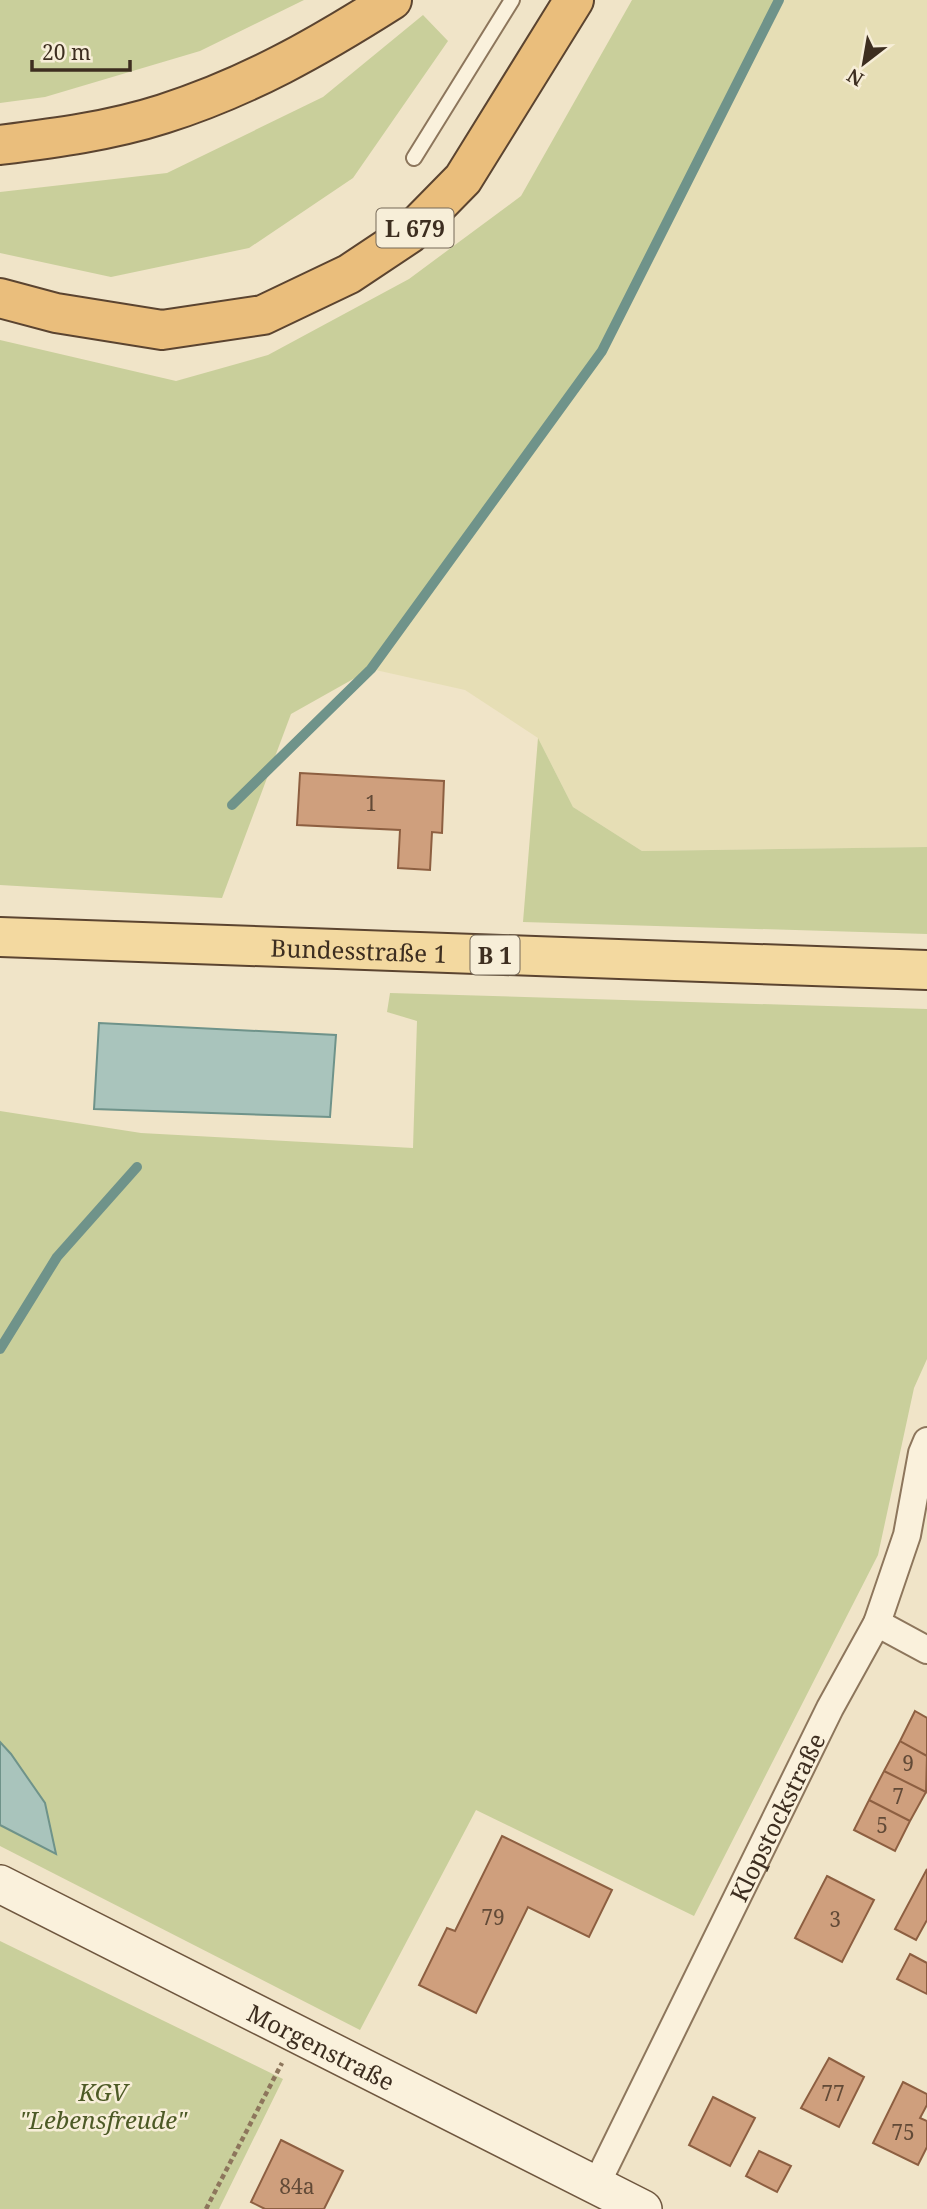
<svg xmlns="http://www.w3.org/2000/svg" width="927" height="2209" viewBox="0 0 927 2209" font-family="'Noto Serif',serif">
  <style>
    .farmland { fill: #e6deb5 }
    .green { fill: #c9cf9b }
    .water { fill: #a9c4bc; stroke: #6f938a; stroke-width: 2 }
    .lines { fill: none; stroke-linecap: round; stroke-linejoin: round }
    .stream { stroke: #6f938a; stroke-width: 10 }
    .building { fill: #cf9f7d; stroke: #8d5f41; stroke-width: 2 }
    .service-casing { stroke: #8d765c; stroke-width: 18 }
    .minor-casing { stroke: #8d765c; stroke-width: 30 }
    .secondary-casing { stroke: #6f573f; stroke-width: 40 }
    .primary-casing { stroke: #5b4430; stroke-width: 42 }
    .trunk-casing { stroke: #5b4430; stroke-width: 42 }
    .path { stroke: #8d765c; stroke-width: 4.5; stroke-dasharray: 5 3.5; stroke-linecap: butt }
    .service { stroke: #faf1dc; stroke-width: 14 }
    .minor { stroke: #faf1dc; stroke-width: 26 }
    .secondary { stroke: #faf1dc; stroke-width: 37 }
    .primary { stroke: #f3d9a0; stroke-width: 38 }
    .trunk { stroke: #eabe7c; stroke-width: 38 }
    .labels { text-anchor: middle; dominant-baseline: central; stroke-width: 5; stroke-linejoin: round; paint-order: stroke }
    .number-label { font-size: 21px; fill: #624a37 }
    .shield { fill: #f7eed8; stroke: #756857; stroke-width: 2 }
    .shield-label { font-size: 23px; font-weight: bold; fill: #3d2e20 }
    .street-label { font-size: 24px; fill: #3d2e20; stroke: #f7eed8 }
    .park-label { font-size: 24px; font-style: italic; fill: #4d5a26; stroke: #f7eed8 }
  </style>
  <rect width="100%" height="100%" fill="#f0e4c8"/>
  <path class="farmland" d="M779,0H927V847L642,851L573,807L538,738L465,690L371,669L602,351Z"/>
  <path class="green" d="M0,0H304L200,51L45,97L0,103Z
    M632,0H779L602,351L371,669L291,714L222,898L0,885V340L176,381L268,355L409,279L521,196Z
    M423,15L448,41L353,178L249,248L111,277L0,253V192L167,173L323,97Z
    M538,738L573,807L642,851L927,847V934L523,922Z
    M390,993L927,1009V1359L914,1388L878,1555L694,1916L476,1810L360,2030L0,1846V1111L141,1133L413,1148L417,1021L387,1012Z
    M0,1941L283,2079L219,2209H0Z"/>
  <path class="water" d="M99,1023L336,1035L330,1117L94,1109Z
    M0,1742L11,1754L45,1803L56,1854L0,1825Z"/>
  <g class="lines">
    <path class="stream" d="M232,805L371,669L602,351L779,0
      M0,1349L57,1257L137,1167"/>
  </g>
  <path class="building" d="M300,773L444,781L442,833L432,832L430,870L398,868L400,830L297,825Z
    M915,1711L927,1718V1756L900,1741Z
    M900,1741L927,1756L926,1792L884,1771Z
    M884,1771L926,1792L910,1821L869,1800Z
    M869,1800L910,1821L895,1851L854,1830Z
    M502,1836L612,1890L589,1937L528,1907L476,2013L419,1985L447,1928L455,1931Z
    M927,1869V1920L916,1940L895,1929Z
    M827,1876L874,1900L842,1962L795,1938Z
    M910,1954L927,1963V1994L897,1979Z
    M829,2058L864,2077L839,2127L801,2108Z
    M903,2082L927,2094V2105L920,2118L927,2121V2147L918,2165L873,2143Z
    M713,2097L755,2118L730,2166L689,2145Z
    M281,2140L343,2171L324,2209H265L251,2202Z
    M759,2151L791,2166L777,2192L746,2176Z"/>
  <g class="lines">
    <g class="service-casing">
      <path id="service" d="M414,158L512,0"/>
    </g>
    <g class="minor-casing">
      <g id="minor">
        <path d="M877,1623L927,1650"/>
        <path id="s1" d="M596,2185L830,1708L877,1623L907,1535L922,1453L927,1441"/>
      </g>
    </g>
    <g class="secondary-casing">
      <g id="secondary">
        <path id="s2" d="M0,1884L643,2209"/>
      </g>
    </g>
    <g class="primary-casing">
      <g id="primary">
        <path id="s3" d="M0,937L927,970"/>
      </g>
    </g>
    <g class="trunk-casing">
      <path id="trunk" d="M0,145C55,138 110,131 163,114C248,87 318,47 392,0
        M0,298L56,313L162,330L263,315L349,274L409,234L463,179L574,0"/>
    </g>
    <path class="path" d="M206,2209L282,2063"/>
    <use href="#service" class="service"/>
    <use href="#minor" class="minor"/>
    <use href="#secondary" class="secondary"/>
    <use href="#primary" class="primary"/>
    <use href="#trunk" class="trunk"/>
  </g>
  <g class="labels">
    <g class="number-label">
      <text x="371" y="803">1</text>
      <text x="908" y="1763">9</text>
      <text x="898" y="1796">7</text>
      <text x="882" y="1825">5</text>
      <text x="493" y="1917">79</text>
      <text x="835" y="1919">3</text>
      <text x="833" y="2093">77</text>
      <text x="903" y="2132">75</text>
      <text x="297" y="2186">84a</text>
    </g>
    <g class="shield">
      <rect x="376.5" y="208.5" width="77" height="39" rx="5"/>
      <rect x="470.5" y="935.5" width="49" height="39" rx="5"/>
    </g>
    <g class="shield-label">
      <text x="415" y="228">L 679</text>
      <text x="495" y="955">B 1</text>
    </g>
    <g class="street-label">
      <text stroke="none"><textPath href="#s3" startOffset="359">Bundesstraße 1</textPath></text>
      <text stroke="none"><textPath href="#s1" startOffset="410">Klopstockstraße</textPath></text>
      <text stroke="none"><textPath href="#s2" startOffset="360">Morgenstraße</textPath></text>
    </g>
    <g class="park-label">
      <text x="103" y="2091">KGV<tspan x="103" dy="28">"Lebensfreude"</tspan></text>
    </g>
  </g>
  <g transform="translate(864 63) rotate(211)" stroke="#f7eed8" stroke-width="5" paint-order="stroke">
  <path d="M0-5L12 26L0 18L-12 26Z" fill="#3d2e20"/>
  <text y="-10" font-size="19" font-weight="bold" text-anchor="middle" fill="#3d2e20">N</text>
  </g>
  <path d="M32 60v10h98v-10" fill="none" stroke="#3d2e20" stroke-width="3.5"/>
  <text x="42" y="60" font-size="21" fill="#3d2e20" stroke="#f7eed8" stroke-width="5" paint-order="stroke">20 m</text>
</svg>
